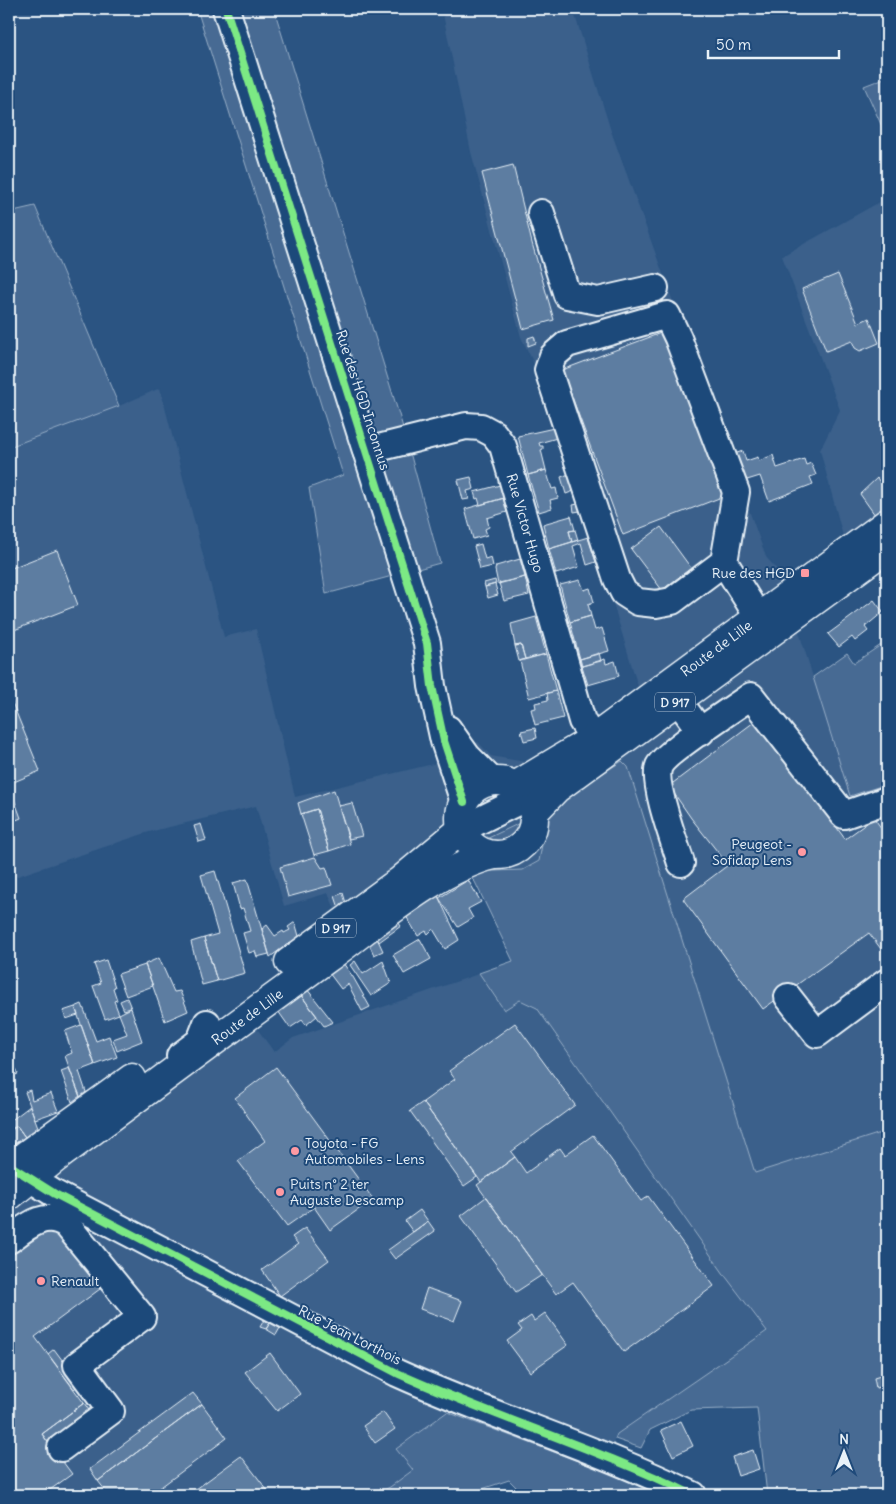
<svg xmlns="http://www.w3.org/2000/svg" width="896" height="1504" viewBox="0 0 896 1504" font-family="Delius,sans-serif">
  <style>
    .built { fill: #3a608b }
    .green { fill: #476b93; stroke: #98aec6 }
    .building { fill: #5d7da1; stroke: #e8f1f8 }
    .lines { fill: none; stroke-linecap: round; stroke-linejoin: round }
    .minor-casing { stroke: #e8f1f8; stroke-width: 30 }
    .major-casing { stroke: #e8f1f8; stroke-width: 31 }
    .minor { stroke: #1f4a7a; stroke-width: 26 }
    .major { stroke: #1f4a7a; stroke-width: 28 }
    .cycleway-casing { stroke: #1f4a7a; stroke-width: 11 }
    .cycleway { stroke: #7ce984; stroke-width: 8 }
    .poi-dot { fill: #ff9aa2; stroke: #1f4a7a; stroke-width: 2 }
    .labels { text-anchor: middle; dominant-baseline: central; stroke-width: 4; stroke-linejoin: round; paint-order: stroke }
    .shield { fill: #1f4a7a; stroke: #acbfd2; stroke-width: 1 }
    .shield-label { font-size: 12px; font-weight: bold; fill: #e8f1f8 }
    .street-label { font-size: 14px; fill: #e8f1f8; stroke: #1f4a7a }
    .poi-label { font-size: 14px; fill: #e8f1f8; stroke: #1f4a7a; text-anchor: start }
  </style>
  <rect width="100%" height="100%" fill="#2b5482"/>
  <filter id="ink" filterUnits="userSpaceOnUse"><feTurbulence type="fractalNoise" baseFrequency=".02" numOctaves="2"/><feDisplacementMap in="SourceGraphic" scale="10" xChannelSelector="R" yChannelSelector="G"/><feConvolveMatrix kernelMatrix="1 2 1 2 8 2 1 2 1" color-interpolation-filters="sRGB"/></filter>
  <g filter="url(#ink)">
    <path class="built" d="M442,9H573L611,131L766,557L781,574L850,796L887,784V1131L755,1174L726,1277L768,1332L617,1434L602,1470L447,1412L396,1449L413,1470L390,1487L374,1495H9V1212L97,1140L253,1023L274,1052L293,1038L513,962L475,882L433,840L339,918L328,893L284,906L256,806L149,832L9,879V447L119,406L160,388L224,637L256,629L295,797L437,763L478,742L491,756L531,763L639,690L553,403L521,337L471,152Z
      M887,198V552L844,540L820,450L840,410L782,256Z"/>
    <path class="green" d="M197,9H274L405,434L440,563L326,594L309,488L343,475Z
      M887,77V138L864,86Z
      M35,206L119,406L9,447V212Z
      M887,641V784L850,796L813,677L847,653L854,663Z
      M622,761L628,767L755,1173L887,1131V1495H767L757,1408L691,1410L650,1430L641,1448L615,1439L617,1434L767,1331L726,1277L537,1008L520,1000L504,1010L479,973L513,961L475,882L465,872L523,870L539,861L549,808Z
      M522,822C517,840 501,849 484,840Z
      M447,1412L602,1470L660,1495H524L509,1480L485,1488L472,1495H374L390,1487L413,1470L396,1449Z"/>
    <path class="building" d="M513,165L532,243L554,320L523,329L482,173Z
      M838,274L858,323L869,318L879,343L860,351L855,348L852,341L826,351L802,289Z
      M666,331L727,495L623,535L562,370Z
      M534,336L536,343L528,346V338Z
      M554,428L557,438L539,443L540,446H543V449L541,450L546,470L528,475L518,436Z
      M743,451L746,461L758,457L759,461L773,455L777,468L804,459L806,465L811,463L816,475L810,477L813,484L769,501L760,476L744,481L734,454Z
      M546,470L552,489L556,488L558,498L550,500L552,508L539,512L528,475Z
      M569,474L574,491L566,494L561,477Z
      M471,477L474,489L467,491L469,499L463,500L458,480Z
      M877,478L887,492V506L875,515L860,494Z
      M500,485L504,498L480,505L478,498L476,499L474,492Z
      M504,498L507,512L487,518L489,527L485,529L487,535L473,539L465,509Z
      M578,504L580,511L574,512L573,505Z
      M571,516L575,530L569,531L572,542L549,549L543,524Z
      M661,527L691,568L662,590L631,549Z
      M575,530L578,540L572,542L569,531Z
      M588,537L596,562L587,565L581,543L573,546L579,567L556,574L549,549Z
      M481,544L485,559L491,557L493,566L480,569L474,546Z
      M57,550L78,605L9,632V569Z
      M520,559L525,577L498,584L495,570L496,566Z
      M525,577L529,595L504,601L499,583Z
      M495,580L496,584L485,587L484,583Z
      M580,580L584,590L590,588L594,602L588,604L591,616L570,622L560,585Z
      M495,584L498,595L488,598L485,587Z
      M874,600L883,612L865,627L868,631L855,641L852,637L839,647L828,634Z
      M591,616L595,630L602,628L609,651L580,659L570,622Z
      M536,617L546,654L525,659L521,645L515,646L511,624Z
      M521,645L525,659L519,661L515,646Z
      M599,653L601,661L582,666L580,659Z
      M546,654L556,691L529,698L520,661Z
      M605,659L606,664L615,661L619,676L588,685L582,666Z
      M556,691L563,718L535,725L531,709L536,708L535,703L548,700L547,693Z
      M9,695L40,771L9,784Z
      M758,719L845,839L874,818L887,836V957L869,933L763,1009L683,899L728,865L691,818L669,786Z
      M535,728L537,738L524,741L521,731Z
      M9,785L21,818L9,823Z
      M334,790L350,844L329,851L317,809L301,814L298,803Z
      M352,803L362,836L349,839L339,806Z
      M317,809L329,851L314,855L301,814Z
      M201,824L206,840L199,842L194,826Z
      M315,857L322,868L326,867L332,885L288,897L280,867Z
      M215,871L245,973L217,981L204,938L218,934L201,875Z
      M247,879L269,954L257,957L255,951L249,953L243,933L250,931L243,908L240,909L233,883Z
      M468,880L481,902L468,909L473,918L458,927L439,898Z
      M343,893L346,903L338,905L335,896Z
      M437,894L459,940L445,949L433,929L428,934L426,931L418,936L406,916Z
      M295,922L299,936L270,957L262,929L267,925L275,936L283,931L284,933L290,930L288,927Z
      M398,922L401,926L379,942L377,938Z
      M204,938L217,981L202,985L191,942Z
      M377,938L383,951L374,955L369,944Z
      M420,939L431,959L404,974L393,955Z
      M159,958L174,992L180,991L188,1011L165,1021L145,964Z
      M106,960L115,987L113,988L117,1000L114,1001L119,1014L105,1019L93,986L101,983L94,964Z
      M355,961L363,974L383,961L391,983L371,996L350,965Z
      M343,963L353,977L370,1007L362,1011L348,984L341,989L329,973Z
      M145,965L153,986L126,996L118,974Z
      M307,989L333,1022L324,1026L300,994Z
      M300,994L317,1016L306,1025L302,1020L290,1028L278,1011Z
      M127,998L131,1008L124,1010L120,1001Z
      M82,1004L96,1041L109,1036L117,1057L95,1065L75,1007Z
      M75,1007L78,1015L66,1019L63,1011Z
      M131,1008L142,1041L117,1051L113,1039L127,1034L119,1014Z
      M515,1023L575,1105L511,1152L515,1157L481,1182L423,1102L455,1079L449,1071Z
      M81,1025L95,1065L79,1071L86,1092L80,1097L65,1056L72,1053L65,1031Z
      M9,1052L18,1074L9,1077Z
      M276,1067L373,1199L330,1230L314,1207L287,1226L238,1161L265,1141L235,1098Z
      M69,1068L80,1096L72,1102L61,1071Z
      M30,1090L32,1100L51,1093L58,1111L35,1119L25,1092Z
      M423,1102L477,1177L464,1186L410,1111Z
      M30,1106L38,1127L25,1137L17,1126L14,1128L9,1122Z
      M17,1126L25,1137L9,1147V1132Z
      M593,1135L641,1201L648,1196L714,1286L624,1352L573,1282L556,1294L477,1185L515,1157L526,1173L560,1148L565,1155Z
      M486,1197L542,1275L516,1292L461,1216Z
      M420,1210L428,1221L413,1232L405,1221Z
      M428,1221L435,1231L395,1259L388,1250Z
      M52,1225L100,1289L35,1337L84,1403L42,1434L72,1474L43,1495H9V1257Z
      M305,1228L329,1260L280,1296L262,1270L298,1244L292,1237Z
      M427,1288L462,1301L454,1321L420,1309Z
      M545,1313L568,1345L530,1372L507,1341L522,1330L518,1325L531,1316L534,1321Z
      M264,1320L270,1323L266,1329L260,1327Z
      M270,1323L280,1328L276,1335L266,1329Z
      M54,1349L80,1384L74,1389L48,1354Z
      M270,1353L300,1394L277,1411L245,1372Z
      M887,1374V1385L876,1388L874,1378Z
      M193,1393L202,1404L98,1481L90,1469Z
      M84,1403L91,1413L49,1444L42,1434Z
      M202,1404L227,1438L150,1495H109L98,1481Z
      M383,1412L395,1429L375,1443L363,1426Z
      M681,1421L693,1446L673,1456L661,1430Z
      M753,1450L759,1469L738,1476L732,1457Z
      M241,1456L271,1495H188Z"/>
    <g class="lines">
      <g class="minor-casing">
        <g id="minor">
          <path d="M226,9L427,643L432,686L444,741L464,802"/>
          <path d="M541,213L567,295L598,301L655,288"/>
          <path id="s1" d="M366,451L466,426L481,427L494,434L503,446L582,721L593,739"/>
          <path d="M724,562L672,601L656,604L638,602L624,593L617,579L548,370L553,356L567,344L667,315L678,338L736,492L724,562L759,618"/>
          <path d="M667,685L701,732"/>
          <path d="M448,729L467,756L493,782"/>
          <path d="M462,829L517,802L563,770"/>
          <path d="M681,863C675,844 652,782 659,766C665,753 735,707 751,696L844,815L887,800"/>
          <path d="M788,997L817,1034L887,982"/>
          <path d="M180,1056L200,1041L207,1023"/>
          <path d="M12,1167L55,1194L397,1373C494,1417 597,1448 693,1495"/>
          <path d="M9,1240C26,1227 46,1209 67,1225L142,1317L77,1365L111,1411L61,1448"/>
        </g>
      </g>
      <g class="major-casing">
        <g id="major">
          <circle cx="497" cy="818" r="37"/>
          <path id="s2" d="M515,786L593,739L887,523"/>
          <path d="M534,812L556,789L887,548"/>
          <path d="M289,962L401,880L462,829"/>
          <path d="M9,1167L132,1078"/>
          <path id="s3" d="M9,1196L56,1158C146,1091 237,1024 328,958C375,924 438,868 494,855"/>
        </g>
      </g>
      <use href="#minor" class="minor"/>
      <use href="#major" class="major"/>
      <g class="cycleway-casing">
        <path id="cycleway" d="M226,9L427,643L432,686L444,741L464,802
          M9,1165L55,1194L397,1373C494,1417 597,1448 693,1495"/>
      </g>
      <use href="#cycleway" class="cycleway"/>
    </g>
  </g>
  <g class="poi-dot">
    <rect x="800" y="568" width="10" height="10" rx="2.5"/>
    <circle cx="802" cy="852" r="5"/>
    <circle cx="295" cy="1151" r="5"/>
    <circle cx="280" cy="1192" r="5"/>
    <circle cx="41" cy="1281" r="5"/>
  </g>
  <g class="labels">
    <g class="shield">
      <rect x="655" y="692.5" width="40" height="19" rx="4"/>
      <rect x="316" y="918.5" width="40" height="19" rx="4"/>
    </g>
    <g class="shield-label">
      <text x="675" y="702">D 917</text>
      <text x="336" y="928">D 917</text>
    </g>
    <g class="street-label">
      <text transform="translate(363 400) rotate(72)">Rue des HGD Inconnus</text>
      <text stroke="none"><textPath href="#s1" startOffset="228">Rue Victor Hugo</textPath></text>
      <text stroke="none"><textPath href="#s2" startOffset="244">Route de Lille</textPath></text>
      <text stroke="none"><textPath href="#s3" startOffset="298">Route de Lille</textPath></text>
      <text transform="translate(350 1335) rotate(27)">Rue Jean Lorthois</text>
    </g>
    <g class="poi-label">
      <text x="795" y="573" text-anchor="end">Rue des HGD</text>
      <text x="792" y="844" text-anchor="end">Peugeot -<tspan x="792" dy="16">Sofidap Lens</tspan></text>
      <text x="305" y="1143">Toyota - FG<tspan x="305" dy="16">Automobiles - Lens</tspan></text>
      <text x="290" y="1184">Puits n° 2 ter<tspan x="290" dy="16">Auguste Descamp</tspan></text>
      <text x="51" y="1281">Renault</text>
    </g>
  </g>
  <rect width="896" height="1504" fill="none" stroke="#1f4a7a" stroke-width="30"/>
  <rect x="15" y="15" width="866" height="1474" fill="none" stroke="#e8f1f8" stroke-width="2" filter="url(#ink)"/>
  <g transform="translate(844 1452)" stroke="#1f4a7a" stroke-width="4" paint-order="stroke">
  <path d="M0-4L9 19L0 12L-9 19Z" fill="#e8f1f8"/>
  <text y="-8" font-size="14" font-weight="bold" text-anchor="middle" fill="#e8f1f8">N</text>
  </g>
  <path d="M708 50v8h131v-8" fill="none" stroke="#e8f1f8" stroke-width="2.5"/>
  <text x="716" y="50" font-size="15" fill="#e8f1f8" stroke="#1f4a7a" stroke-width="4" paint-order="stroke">50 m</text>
</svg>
